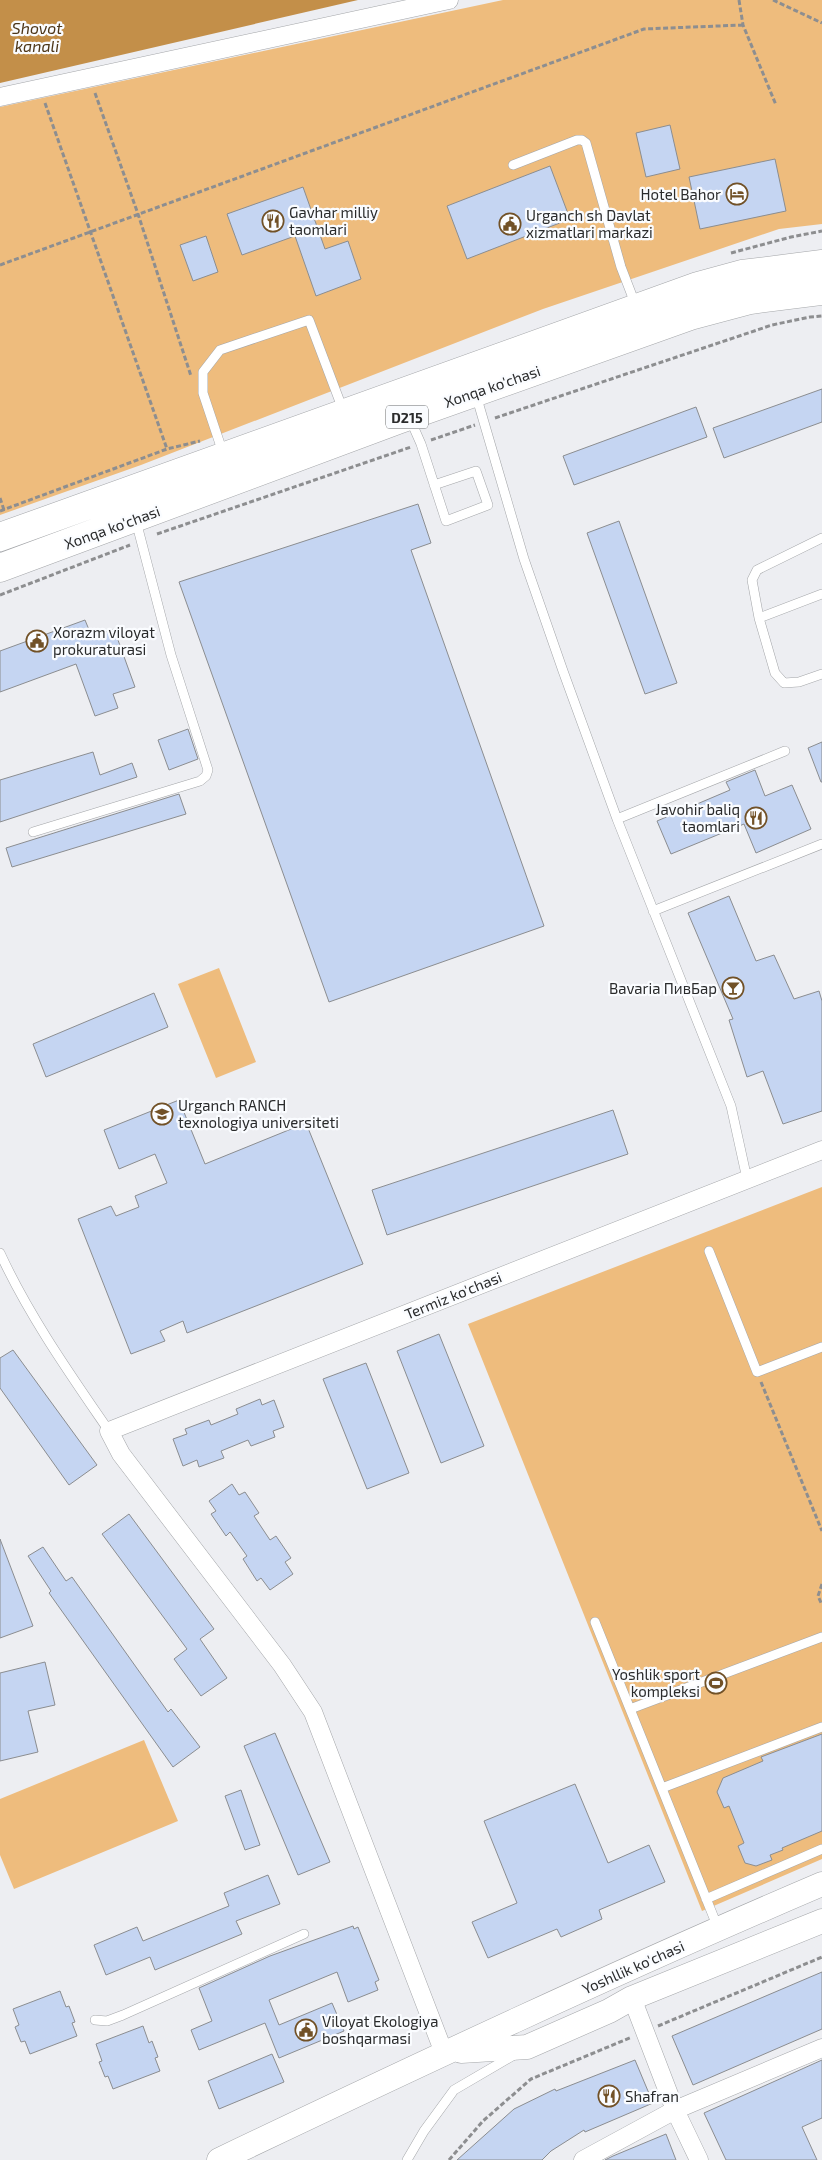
<svg xmlns="http://www.w3.org/2000/svg" width="822" height="2160" viewBox="0 0 822 2160" font-family="'Exo 2',sans-serif">
  <style>
    .green { fill: #eebc7d }
    .water { fill: #c38f49 }
    .building { fill: #c5d5f2; stroke: #8b8d90 }
    .lines { fill: none; stroke-linecap: round; stroke-linejoin: round }
    .lane-casing { stroke: #a4a6a9; stroke-width: 10 }
    .street-casing { stroke: #a4a6a9; stroke-width: 19 }
    .secondary-casing { stroke: #a4a6a9; stroke-width: 25 }
    .primary-casing { stroke: #a4a6a9; stroke-width: 29 }
    .path { stroke: #8d8e90; stroke-width: 3; stroke-dasharray: 5 2.5; stroke-linecap: butt }
    .lane { stroke: #fff; stroke-width: 9 }
    .street { stroke: #fff; stroke-width: 18 }
    .secondary { stroke: #fff; stroke-width: 24 }
    .primary { stroke: #fff; stroke-width: 28 }
    .labels { text-anchor: middle; dominant-baseline: central; stroke-width: 4.5; stroke-linejoin: round; paint-order: stroke }
    .shield { fill: #fafcff; stroke: #686a6b; stroke-width: 1 }
    .shield-label { font-size: 14px; font-weight: bold; fill: #2a2b2c }
    .poi-label { font-size: 15px; fill: #2a2b2c; stroke: #fafcff; text-anchor: start }
    .street-label { font-size: 15px; fill: #2a2b2c; stroke: #fafcff }
    .water-label { font-size: 16px; font-style: italic; fill: #4e3719; stroke: #fafcff }
  </style>
  <rect width="100%" height="100%" fill="#edeef2"/>
  <path class="green" d="M503,0H822V224L779,229L543,309L141,465L0,515V107Z
    M219,968L256,1062L216,1078L178,984Z
    M822,1187V1859L702,1911L468,1324Z
    M144,1740L178,1821L14,1889L0,1855V1799Z"/>
  <path class="water" d="M0,0H358L0,83Z"/>
  <path class="building" d="M670,125L680,169L646,177L636,133Z
    M775,159L786,211L700,229L689,177Z
    M550,166L570,219L467,259L447,206Z
    M303,187L325,249L348,241L361,279L316,296L295,236L242,255L227,214Z
    M206,236L218,272L193,281L180,245Z
    M822,389V422L724,458L713,428Z
    M696,407L707,437L574,485L563,456Z
    M418,504L431,543L411,550L544,926L329,1002L179,582Z
    M619,521L677,683L645,694L587,533Z
    M85,620L92,637L114,629L135,687L113,694L118,708L95,716L76,664L0,692V651Z
    M188,729L198,759L169,770L158,740Z
    M822,742V782H821L808,748Z
    M93,752L100,775L132,763L137,777L0,822V780Z
    M755,770L765,796L792,785L811,829L756,853L744,824L671,854L657,821L730,790L726,782Z
    M179,794L186,814L12,867L6,848Z
    M729,896L756,961L774,955L794,999L819,991L822,1001V1111L783,1124L763,1071L747,1077L729,1020L733,1019L688,913Z
    M154,993L168,1027L46,1077L33,1044Z
    M179,1100L205,1164L306,1123L363,1264L187,1333L183,1321L160,1331L165,1341L131,1354L78,1219L111,1206L116,1216L139,1207L135,1196L167,1183L155,1154L119,1169L104,1130Z
    M613,1110L628,1154L387,1235L372,1190Z
    M439,1334L484,1446L441,1463L397,1351Z
    M13,1350L97,1465L69,1485L0,1388V1358Z
    M366,1363L409,1473L367,1489L323,1379Z
    M260,1399L262,1405L274,1400L284,1427L273,1431L275,1437L251,1446L248,1440L221,1451L224,1458L199,1467L197,1460L183,1466L173,1439L187,1434L185,1429L209,1420L211,1425L238,1414L236,1409Z
    M232,1484L239,1495L245,1492L259,1513L254,1516L270,1540L276,1536L291,1558L285,1562L293,1574L270,1590L261,1578L257,1581L243,1559L247,1556L230,1532L226,1536L211,1514L216,1511L209,1501Z
    M129,1514L214,1629L200,1639L227,1678L201,1696L174,1659L187,1649L102,1534Z
    M0,1539L33,1626L0,1638Z
    M43,1547L66,1581L72,1577L168,1712L171,1709L200,1747L173,1767L49,1593L51,1591L28,1556Z
    M45,1662L55,1705L28,1711L38,1752L0,1761V1673Z
    M275,1733L330,1862L298,1875L244,1746Z
    M822,1734V1831L782,1848L783,1850L770,1855L772,1860L756,1866L745,1863L738,1846L744,1843L729,1806L724,1808L717,1792L723,1778L763,1761L761,1757Z
    M575,1784L608,1863L649,1845L665,1882L599,1910L602,1919L561,1937L557,1929L488,1958L472,1922L517,1903L484,1821Z
    M241,1790L260,1845L245,1850L225,1796Z
    M268,1875L280,1904L236,1921L242,1934L155,1970L150,1957L106,1975L94,1945L137,1927L143,1941L229,1906L224,1893Z
    M353,1926L354,1929L358,1927L379,1980L375,1982L378,1990L348,2002L337,1972L269,2000L279,2025L332,2003L344,2031L279,2058L265,2023L199,2050L191,2030L212,2021L199,1988L270,1956Z
    M822,1972V2029L693,2085L672,2036Z
    M60,1991L66,2007L69,2006L75,2022L72,2023L77,2036L30,2054L25,2041L21,2042L15,2027L19,2025L13,2009Z
    M143,2026L149,2043L152,2041L158,2057L155,2058L160,2071L113,2089L108,2076L105,2077L99,2062L102,2061L96,2044Z
    M272,2054L284,2082L219,2109L208,2081Z
    M635,2060L653,2103L585,2132L584,2130L551,2151L542,2160H457L514,2109L555,2089L556,2091Z
    M822,2060V2118L802,2127L817,2160H726L704,2113Z
    M666,2134L676,2160H605L613,2156Z"/>
  <g class="lines">
    <g class="lane-casing">
      <path id="lane" d="M513,165L577,140H582L586,143L621,267L636,306
        M476,395L524,559L563,671L617,819L731,1106L747,1179
        M410,419L421,444L446,521L488,505L476,471L434,485
        M223,453L203,393V372L220,350L309,320L343,410
        M822,538L757,570L752,580L759,618L775,673L784,683L799,682L822,674
        M759,618L822,594
        M617,819L785,751
        M33,832L200,781L206,776L208,770L171,655L136,521
        M653,911L822,844
        M709,1251L757,1372L822,1347
        M0,1253C29,1316 70,1374 109,1431
        M595,1622L718,1928
        M630,1709L822,1637
        M662,1788L822,1727
        M706,1899L822,1849
        M95,2020L107,2021L123,2015L304,1934
        M407,2160L424,2131L454,2090L514,2055"/>
    </g>
    <g class="street-casing">
      <path id="street" d="M0,97L449,0
        M632,1998L675,2110L699,2160
        M444,2053L313,1712L282,1665L121,1454L109,1431L822,1150
        M583,2160L675,2110L822,2048"/>
    </g>
    <g class="secondary-casing">
      <path id="secondary" d="M461,2051L527,2047L609,2011L632,1998L822,1921
        M219,2160C418,2065 618,1971 822,1884"/>
    </g>
    <g class="primary-casing">
      <path id="primary" d="M0,537L698,286L742,274L822,264
        M0,568L398,420L690,316L750,300L822,291"/>
    </g>
    <path class="path" d="M739,0L743,25L776,105
      M773,0L822,23
      M95,93L138,214L191,376
      M45,103L167,449
      M731,253L791,237L822,231
      M0,265L644,29L743,25
      M495,418L772,325L810,317L822,316
      M431,440L475,425
      M0,498L4,510
      M0,511L167,449L200,441
      M157,534L411,447
      M0,595L130,545
      M761,1382L822,1531
      M822,1584L818,1596L822,1605
      M658,2026L822,1957
      M449,2160L483,2121L531,2079L632,2037"/>
    <use href="#lane" class="lane"/>
    <use href="#street" class="street"/>
    <use href="#secondary" class="secondary"/>
    <use href="#primary" class="primary"/>
  </g>
  <defs>
    <g id="hotel-ring" transform="scale(1.125)"><circle r="9.5" fill="#fafcff" stroke="#715127" stroke-width="1.5"/><path d="M-6-4.5h1.5V1H6V5H4.5V3h-9V5H-6ZM-4 0a1.8 1.8 0 1 1 3.6 0ZM.5 0V-2.5h3Q6-2.5 6 0Z" fill="#715127"/></g>
    <g id="restaurant-ring" transform="scale(1.125)"><circle r="9.5" fill="#fafcff" stroke="#715127" stroke-width="1.5"/><path d="M-5-6h1v4h1v-4h1v4h1v-4h1v5L-1.5 .5V6h-2V.5L-5-1ZM5-6V6H3V1.5H1.5Q1.5-4 5-6Z" fill="#715127"/></g>
    <g id="civic-ring" transform="scale(1.125)"><circle r="9.5" fill="#fafcff" stroke="#715127" stroke-width="1.5"/><path d="M-.6-6.5H3V-4.5H.6V-3L4-1V1h2V6H-6V1h2V-1L-.6-3ZM-1.2 2.5V6h2.4V2.5Z" fill="#715127"/></g>
    <g id="bar-ring" transform="scale(1.125)"><circle r="9.5" fill="#fafcff" stroke="#715127" stroke-width="1.5"/><path d="M-6-5H6L.8 .8V4.5H3.5V6h-7V4.5H-.8V.8Z" fill="#715127"/></g>
    <g id="university-ring" transform="scale(1.125)"><circle r="9.5" fill="#fafcff" stroke="#715127" stroke-width="1.5"/><path d="M0-5L7-2L0 1L-7-2ZM-4 1L0 2.5L4 1V4Q0 6-4 4Z" fill="#715127"/></g>
    <g id="stadium-ring" transform="scale(1.125)"><circle r="9.5" fill="#fafcff" stroke="#715127" stroke-width="1.5"/><path d="M0-5a6.5 5 0 1 0 0 10a6.5 5 0 1 0 0-10ZM-3.5-1.8h7v3.6h-7Z" fill="#715127"/></g>
  </defs>
  <g fill-rule="evenodd">
    <use href="#hotel-ring" x="737" y="194"/>
    <use href="#restaurant-ring" x="273" y="221"/>
    <use href="#civic-ring" x="510" y="224"/>
    <use href="#civic-ring" x="37" y="641"/>
    <use href="#restaurant-ring" x="756" y="818"/>
    <use href="#bar-ring" x="733" y="988"/>
    <use href="#university-ring" x="162" y="1114"/>
    <use href="#stadium-ring" x="716" y="1683"/>
    <use href="#civic-ring" x="306" y="2030"/>
    <use href="#restaurant-ring" x="609" y="2096"/>
  </g>
  <g class="labels">
    <rect class="shield" x="386" y="405.5" width="42" height="23" rx="4"/>
    <g class="shield-label">
      <text x="407" y="417">D215</text>
    </g>
    <g class="poi-label">
      <text x="721" y="194" text-anchor="end">Hotel Bahor</text>
      <text x="289" y="212">Gavhar milliy<tspan x="289" dy="17">taomlari</tspan></text>
      <text x="526" y="215">Urganch sh Davlat<tspan x="526" dy="17">xizmatlari markazi</tspan></text>
      <text x="53" y="632">Xorazm viloyat<tspan x="53" dy="17">prokuraturasi</tspan></text>
      <text x="740" y="809" text-anchor="end">Javohir baliq<tspan x="740" dy="17">taomlari</tspan></text>
      <text x="717" y="988" text-anchor="end">Bavaria ПивБар</text>
      <text x="178" y="1105">Urganch RANCH<tspan x="178" dy="17">texnologiya universiteti</tspan></text>
      <text x="700" y="1674" text-anchor="end">Yoshlik sport<tspan x="700" dy="17">kompleksi</tspan></text>
      <text x="322" y="2021">Viloyat Ekologiya<tspan x="322" dy="17">boshqarmasi</tspan></text>
      <text x="625" y="2096">Shafran</text>
    </g>
    <g class="street-label">
      <text transform="translate(492 386) rotate(-19)">Xonqa ko'chasi</text>
      <text transform="translate(112 527) rotate(-20)">Xonqa ko'chasi</text>
      <text transform="translate(453 1295) rotate(-22)">Termiz ko'chasi</text>
      <text transform="translate(633 1967) rotate(-24)">Yoshllik ko'chasi</text>
    </g>
    <g class="water-label">
      <text x="37" y="27">Shovot<tspan x="37" dy="18">kanali</tspan></text>
    </g>
  </g>
</svg>
